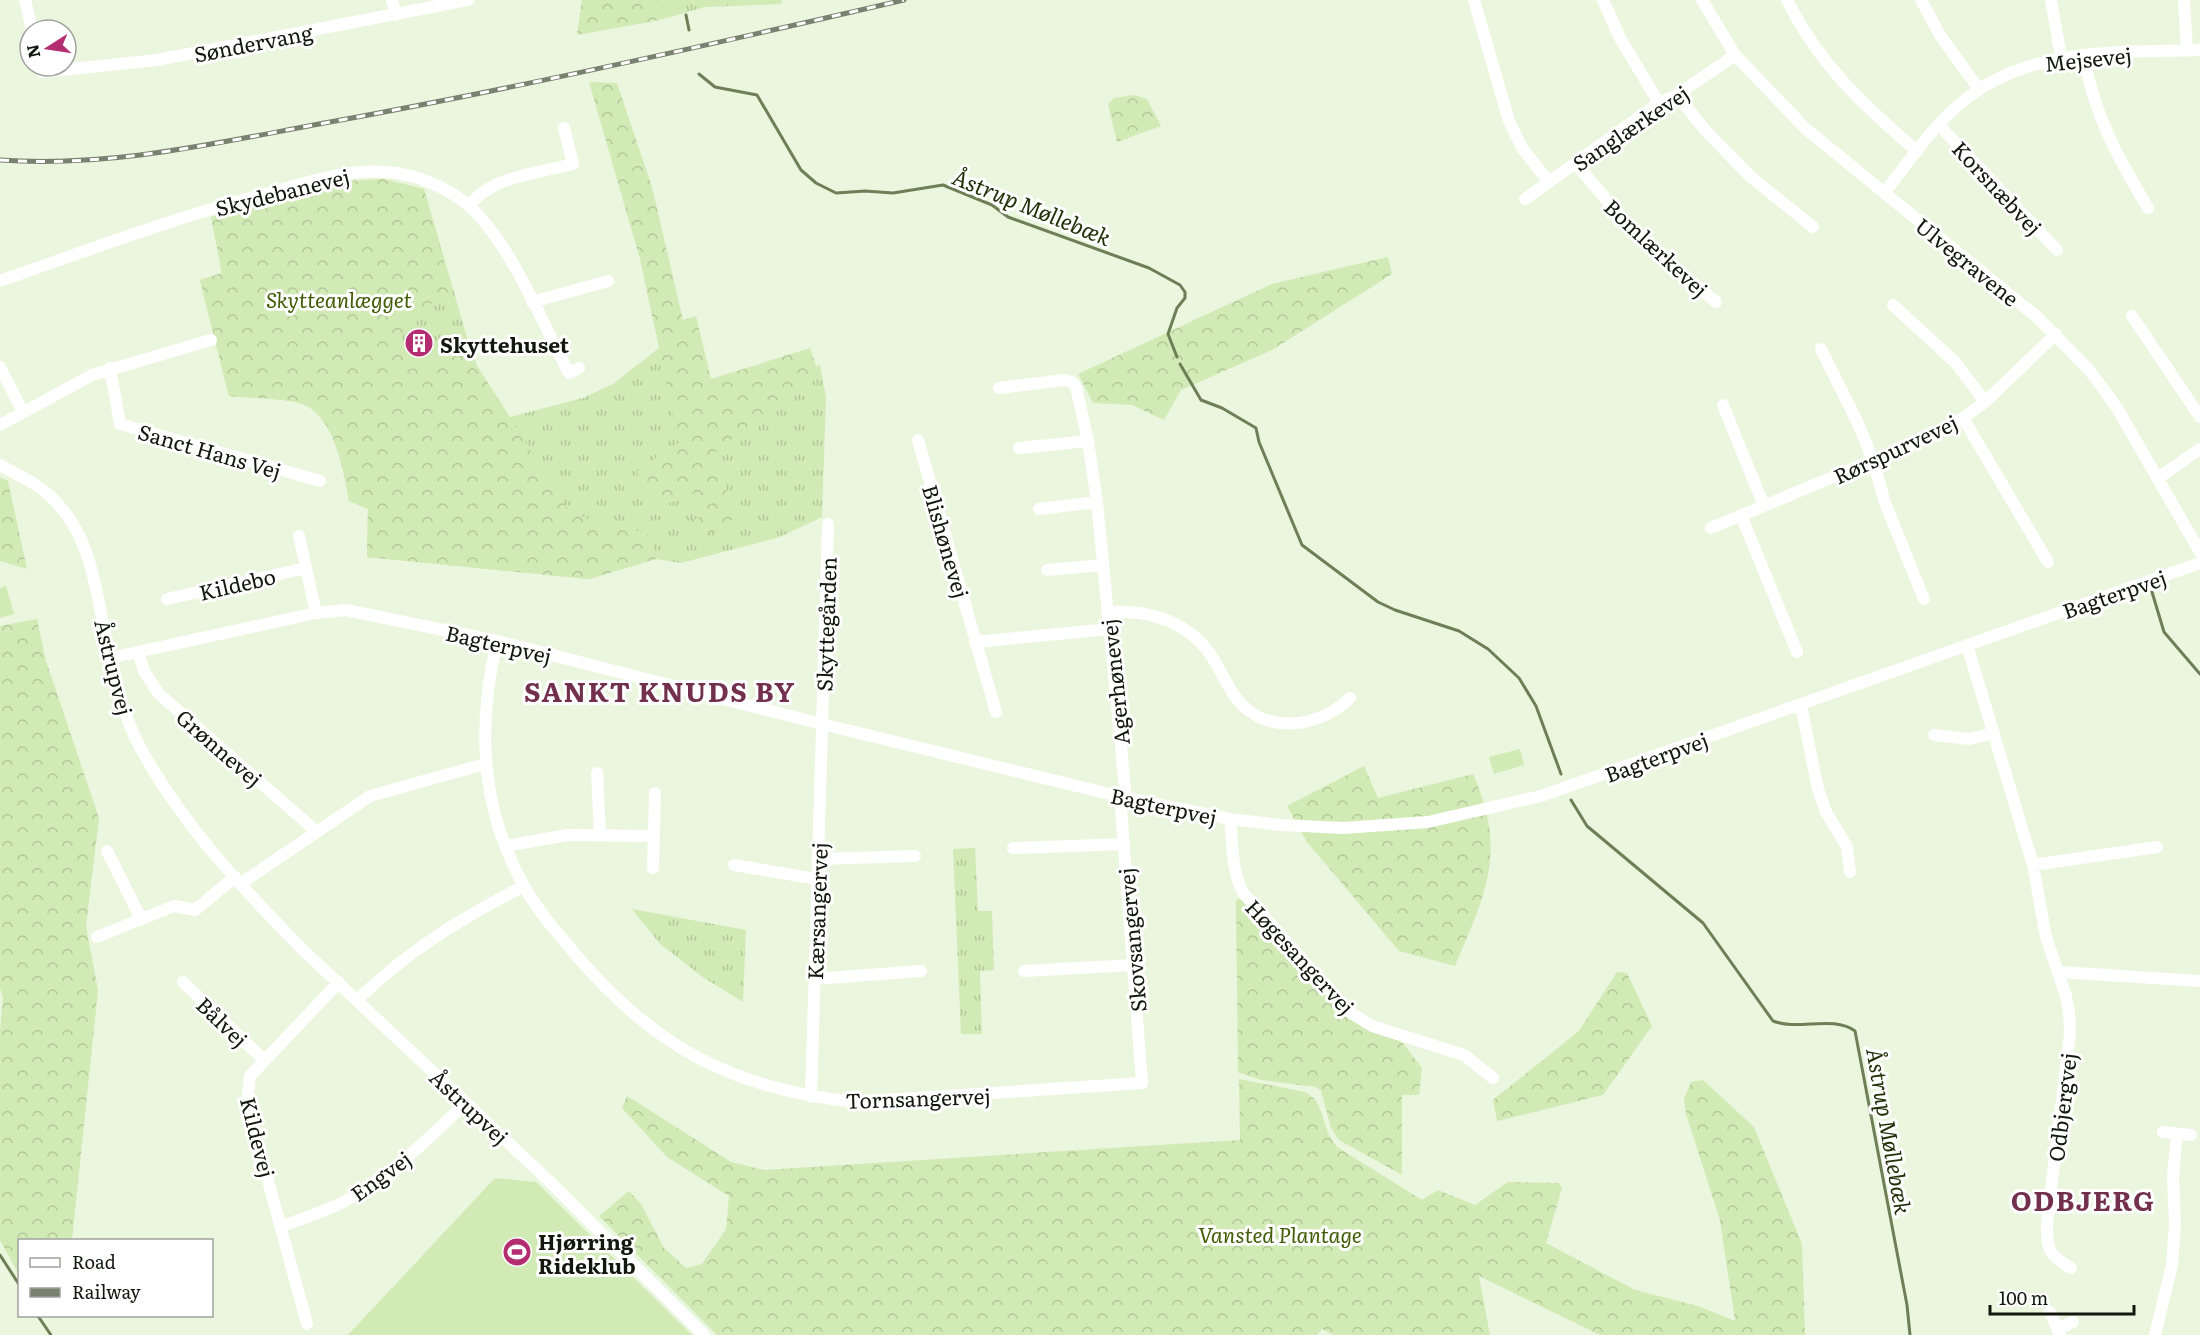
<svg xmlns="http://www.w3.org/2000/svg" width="2200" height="1335" viewBox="0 0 2200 1335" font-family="Literata,serif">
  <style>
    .grass { fill: url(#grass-tufts) }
    .forest { fill: url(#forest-crowns) }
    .pitch { fill: #d2eab5 }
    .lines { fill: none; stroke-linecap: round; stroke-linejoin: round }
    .stream { stroke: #6d7f56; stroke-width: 3 }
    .minor { stroke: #fff; stroke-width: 12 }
    .rail-casing { stroke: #798170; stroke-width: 5 }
    .rail { stroke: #fff; stroke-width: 3; stroke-dasharray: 9; stroke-linecap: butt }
    .labels { text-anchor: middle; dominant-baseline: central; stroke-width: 6; stroke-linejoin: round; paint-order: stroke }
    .street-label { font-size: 21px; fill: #13170e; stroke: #fff }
    .park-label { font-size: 21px; font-style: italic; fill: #405c05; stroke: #fff }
    .poi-label { font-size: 21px; font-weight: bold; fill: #13170e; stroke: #fff; text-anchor: start }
    .water-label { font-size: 22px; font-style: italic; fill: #213007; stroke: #fff }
    .district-label { font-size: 27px; font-weight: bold; letter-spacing: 1.5px; fill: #72304d; stroke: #fff }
  </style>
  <defs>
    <pattern id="grass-tufts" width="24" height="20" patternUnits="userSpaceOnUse" patternTransform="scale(1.5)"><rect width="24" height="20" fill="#d2eab5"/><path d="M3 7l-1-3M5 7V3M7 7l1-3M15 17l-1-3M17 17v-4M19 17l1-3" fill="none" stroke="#b3c89a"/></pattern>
    <pattern id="forest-crowns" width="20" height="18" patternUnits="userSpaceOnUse" patternTransform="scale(1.5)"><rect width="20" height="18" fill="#d2eab5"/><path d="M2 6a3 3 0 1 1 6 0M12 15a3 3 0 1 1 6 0" fill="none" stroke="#b3c89a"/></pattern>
  </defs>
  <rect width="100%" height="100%" fill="#eaf6dd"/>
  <path class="grass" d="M665,0H781L782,4L705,7L660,20Z
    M383,179L424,189L471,351L477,366L510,417L583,398L613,384L659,348L711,379L717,400L820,365L826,397L822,517L780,537L681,563L656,559L589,579L367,557L368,509L349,501C344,472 335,417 303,404C286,398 248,398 229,396L200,280L222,273L211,217L347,181Z
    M975,848L978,911H992L994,970L980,971L982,1034H961L953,849Z
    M632,909L746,930L743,1002L704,978L660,944Z"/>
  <path class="forest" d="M582,0H665L660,20L577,35Z
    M589,82L617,83L652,187L683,320L696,316L711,379L810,348L818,372L709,457L739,516L701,539L677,527L702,516L697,492L662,506L644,501L637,471L679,442L640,259Z
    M1134,95L1147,99L1161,126L1117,142L1108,104L1114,98Z
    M383,179L424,189L453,295L409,312L400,345L411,369L471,351L477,366L567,508L604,528L647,532L656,559L589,579L367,557L368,509L349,501C344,472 335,417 303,404C286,398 248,398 229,396L200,280L222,273L211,217L347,181Z
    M1388,257L1392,274L1272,350L1181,390L1164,420L1132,405L1093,403L1078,374L1272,284Z
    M0,477L8,481L27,569L0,561Z
    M37,619L46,661L99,818L86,926L98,990L72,1240H20L19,1275L0,1240V1030L3,998L0,988V626Z
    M1364,766L1378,798L1473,774C1508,851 1485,895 1455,966L1399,951L1307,842L1287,806Z
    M1242,897L1342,1012L1401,1041L1422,1068L1419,1095H1402V1175L1339,1140L1331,1128L1321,1091L1316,1087L1261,1080L1238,1072L1236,900Z
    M1617,972L1627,973L1652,1026L1603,1095L1497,1121L1493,1100L1579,1031Z
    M1239,1079L1305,1092C1327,1103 1319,1126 1337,1147L1422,1200L1438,1190L1475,1205L1508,1182L1558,1183L1562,1188L1546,1243L1635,1290L1698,1306L1735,1321L1720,1220L1686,1114L1684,1099L1691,1082L1703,1080L1754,1127L1802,1244L1805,1335H1600L1479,1276L1490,1335H1333L1322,1329L1317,1335H717L599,1216L629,1191L641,1204L664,1248L686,1268L702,1264L726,1229L729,1196L667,1157L622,1108L627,1096L731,1162L764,1170L1240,1140Z"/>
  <path class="pitch" d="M6,586L14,614L0,618V588Z
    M1520,749L1524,765L1494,774L1489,757Z
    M495,1178L536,1182L692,1335H348Z"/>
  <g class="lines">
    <path class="stream" d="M686,15L689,30
      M699,74L715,87L757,95L801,170L816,183L836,193L865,191L893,193L943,185L992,205L1008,217L1149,268L1180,285L1185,292V298L1177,308L1168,334L1177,357
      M1180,364L1201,400L1222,408L1256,428L1259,442L1302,545L1378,602L1395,610L1459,631L1488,649L1519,678L1536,706L1561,774
      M2152,592L2164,632L2200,674
      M1571,800L1587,826L1703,923L1773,1021C1799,1031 1832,1015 1855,1031L1907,1305L1910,1335
      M0,1255L20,1286
      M38,1316L51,1335"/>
    <path class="minor" d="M25,0L32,30
      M392,0L396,15
      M1474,0L1509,121L1522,148L1549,182
      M1603,0L1620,38L1659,103
      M1702,0L1735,55L1806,129L2037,317L2090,371L2117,408L2200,552
      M1787,0C1818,63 1865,107 1917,151
      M1921,0L1940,35L1979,89
      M2051,0L2061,57
      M2184,0L2187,50
      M2083,55C2096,118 2115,153 2148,208
      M40,66L42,72L157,60L468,0
      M1677,95L1705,130L1751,177L1813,227
      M1939,125L2057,250
      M1576,164L1635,233L1716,302
      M1884,193C1908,163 1931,128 1961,103C2028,46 2118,53 2200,50
      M1525,199L1659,103L1677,95L1735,55
      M469,206C491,176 539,173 573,164L564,128
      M0,281C91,249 182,215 276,191C312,181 349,169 387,172C416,174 447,187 469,206C510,242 543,324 569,373L579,368
      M532,302L608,281
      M1893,305L1956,363L1985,402
      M2132,316L2200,417
      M1821,349L1856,419L1873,460L1885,503L1924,599
      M0,367L23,412
      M110,368L120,424L320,481
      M999,388L1064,380L1072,382L1076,387L1088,441L1097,502L1126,798
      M1723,405L1764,506
      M1963,418L2048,562
      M0,425L92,375L211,340
      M918,440L996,712
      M1019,448L1088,441
      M0,465C20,476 41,485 56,502C89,537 94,579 103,623C112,666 120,710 141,749C182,824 243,889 303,950L548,1180L704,1335
      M2158,478L2200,449
      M1039,509L1097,502
      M1741,515L1797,652
      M1711,528L1919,441L1963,418L1985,402L2056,334
      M299,536L316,613
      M1047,570L1103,565
      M167,599L306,568
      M1107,612C1140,610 1172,616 1197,639C1214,654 1220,673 1232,692C1259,736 1317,730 1350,698
      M497,641C477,727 480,807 524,886C538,912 558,933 576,955C656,1049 734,1089 856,1102L1142,1083L1120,796
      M975,642L1110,629
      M1967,645L2033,865L2046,937L2066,996L2069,1012L2070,1034L2047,1222C2047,1249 2047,1254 2071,1268
      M138,652L144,671L159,694L317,832
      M110,658L316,613L346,610L497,641L822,724L1126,798L1230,819L1280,825L1344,828L1428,822L1541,796L2200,563
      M1801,705L1818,789L1826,812L1847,847L1850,872
      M1934,735L1969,739L1994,733
      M597,773L600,834
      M1230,819C1233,845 1231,871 1244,894L1348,1011L1372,1026L1464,1055L1493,1078
      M506,846L567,835L654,836
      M1013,848L1124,844
      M107,851L141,919
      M817,859L915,856
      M734,865L817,879
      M2033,865L2157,847
      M653,868L655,793
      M240,884L370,796L485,764
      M97,937L174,906L195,910L235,877
      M1024,971L1133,965
      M2059,972L2200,981
      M814,979L921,971
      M183,982L264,1060
      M357,1000C411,949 458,920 524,886
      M811,1097L828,524
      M2163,1132L2191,1135
      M282,1226C308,1217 335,1208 359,1193C399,1169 432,1134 466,1103
      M2050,1312L2060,1335
      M307,1324L247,1103L250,1076L339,982
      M2058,1329L2073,1322
      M2155,1335L2172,1265L2175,1224L2173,1176L2177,1134"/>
    <g class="rail-casing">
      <path id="rail" d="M0,160C112,168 220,142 330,122C523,87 713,44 904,0"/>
    </g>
    <use href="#rail" class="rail"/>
  </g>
  <defs>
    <g id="building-disc" transform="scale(1.5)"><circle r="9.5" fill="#b32d70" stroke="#fff"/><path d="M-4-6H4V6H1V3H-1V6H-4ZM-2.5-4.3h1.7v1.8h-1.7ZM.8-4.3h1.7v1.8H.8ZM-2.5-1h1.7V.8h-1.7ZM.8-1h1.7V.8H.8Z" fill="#fff"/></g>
    <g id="stadium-disc" transform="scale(1.5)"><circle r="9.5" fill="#b32d70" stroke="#fff"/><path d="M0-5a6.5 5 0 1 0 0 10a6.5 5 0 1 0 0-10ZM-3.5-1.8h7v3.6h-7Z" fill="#fff"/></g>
  </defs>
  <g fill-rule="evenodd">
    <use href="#building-disc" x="419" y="343"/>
    <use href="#stadium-disc" x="517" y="1252"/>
  </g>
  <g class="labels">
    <g class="street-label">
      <text transform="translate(253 42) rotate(-11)">Søndervang</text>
      <text transform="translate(2088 58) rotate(-6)">Mejsevej</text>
      <text transform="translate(1630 127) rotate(-34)">Sanglærkevej</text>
      <text transform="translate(1998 187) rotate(47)">Korsnæbvej</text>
      <text transform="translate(282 191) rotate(-14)">Skydebanevej</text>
      <text transform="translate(1657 247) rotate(43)">Bomlærkevej</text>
      <text transform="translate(1968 261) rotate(39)">Ulvegravene</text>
      <text transform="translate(1895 448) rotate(-25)">Rørspurvevej</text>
      <text transform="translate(210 450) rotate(16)">Sanct Hans Vej</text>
      <text transform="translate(947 541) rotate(74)">Blishønevej</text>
      <text transform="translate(237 583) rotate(-13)">Kildebo</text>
      <text transform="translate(2114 593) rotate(-19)">Bagterpvej</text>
      <text transform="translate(825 624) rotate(-88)">Skyttegården</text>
      <text transform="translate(499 643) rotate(13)">Bagterpvej</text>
      <text transform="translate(115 667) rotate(76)">Åstrupvej</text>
      <text transform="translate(1114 682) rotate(-96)">Agerhønevej</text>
      <text transform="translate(220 747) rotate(41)">Grønnevej</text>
      <text transform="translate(1656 756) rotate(-20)">Bagterpvej</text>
      <text transform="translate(1164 805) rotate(12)">Bagterpvej</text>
      <text transform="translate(816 911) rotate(-88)">Kærsangervej</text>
      <text transform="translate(1131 940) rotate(-95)">Skovsangervej</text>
      <text transform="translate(1301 956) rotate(47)">Høgesangervej</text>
      <text transform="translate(223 1021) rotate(44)">Bålvej</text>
      <text transform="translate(918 1097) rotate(-2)">Tornsangervej</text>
      <text transform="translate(470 1106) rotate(43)">Åstrupvej</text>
      <text transform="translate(2061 1107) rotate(-83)">Odbjergvej</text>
      <text transform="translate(259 1137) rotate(76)">Kildevej</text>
      <text transform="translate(380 1175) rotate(-36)">Engvej</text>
    </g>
    <g class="park-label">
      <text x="339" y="298">Skytteanlægget</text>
      <text x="1280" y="1233">Vansted Plantage</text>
    </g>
    <g class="poi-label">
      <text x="440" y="343">Skyttehuset</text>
      <text x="538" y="1240">Hjørring<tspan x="538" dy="24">Rideklub</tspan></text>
    </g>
    <g class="water-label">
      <text transform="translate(1032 206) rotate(22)">Åstrup Møllebæk</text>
      <text transform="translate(1890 1131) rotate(80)">Åstrup Møllebæk</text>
    </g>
    <g class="district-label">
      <text x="660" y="690">SANKT KNUDS BY</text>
      <text x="2083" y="1199">ODBJERG</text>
    </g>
  </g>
  <rect x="18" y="1239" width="195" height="78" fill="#ffffff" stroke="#a1a29f" stroke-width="1.5"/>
  <rect x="30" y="1258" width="30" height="9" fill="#ffffff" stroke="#a1a29f" stroke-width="1.5"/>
  <text x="72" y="1269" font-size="18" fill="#13170e">Road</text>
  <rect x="30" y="1288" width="30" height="9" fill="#798170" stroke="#a1a29f" stroke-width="1.5"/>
  <text x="72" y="1299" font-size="18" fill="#13170e">Railway</text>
  <g transform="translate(48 48) rotate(258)"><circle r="28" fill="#ffffff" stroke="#a1a29f" stroke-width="1.5"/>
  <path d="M0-4.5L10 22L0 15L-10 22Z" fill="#b32d70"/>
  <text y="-9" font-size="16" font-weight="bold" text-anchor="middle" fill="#13170e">N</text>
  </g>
  <path d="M1990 1305v9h144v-9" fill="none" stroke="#13170e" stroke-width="3"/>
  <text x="1999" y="1305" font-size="18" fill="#13170e" stroke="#ffffff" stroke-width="4.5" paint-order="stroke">100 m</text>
</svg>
